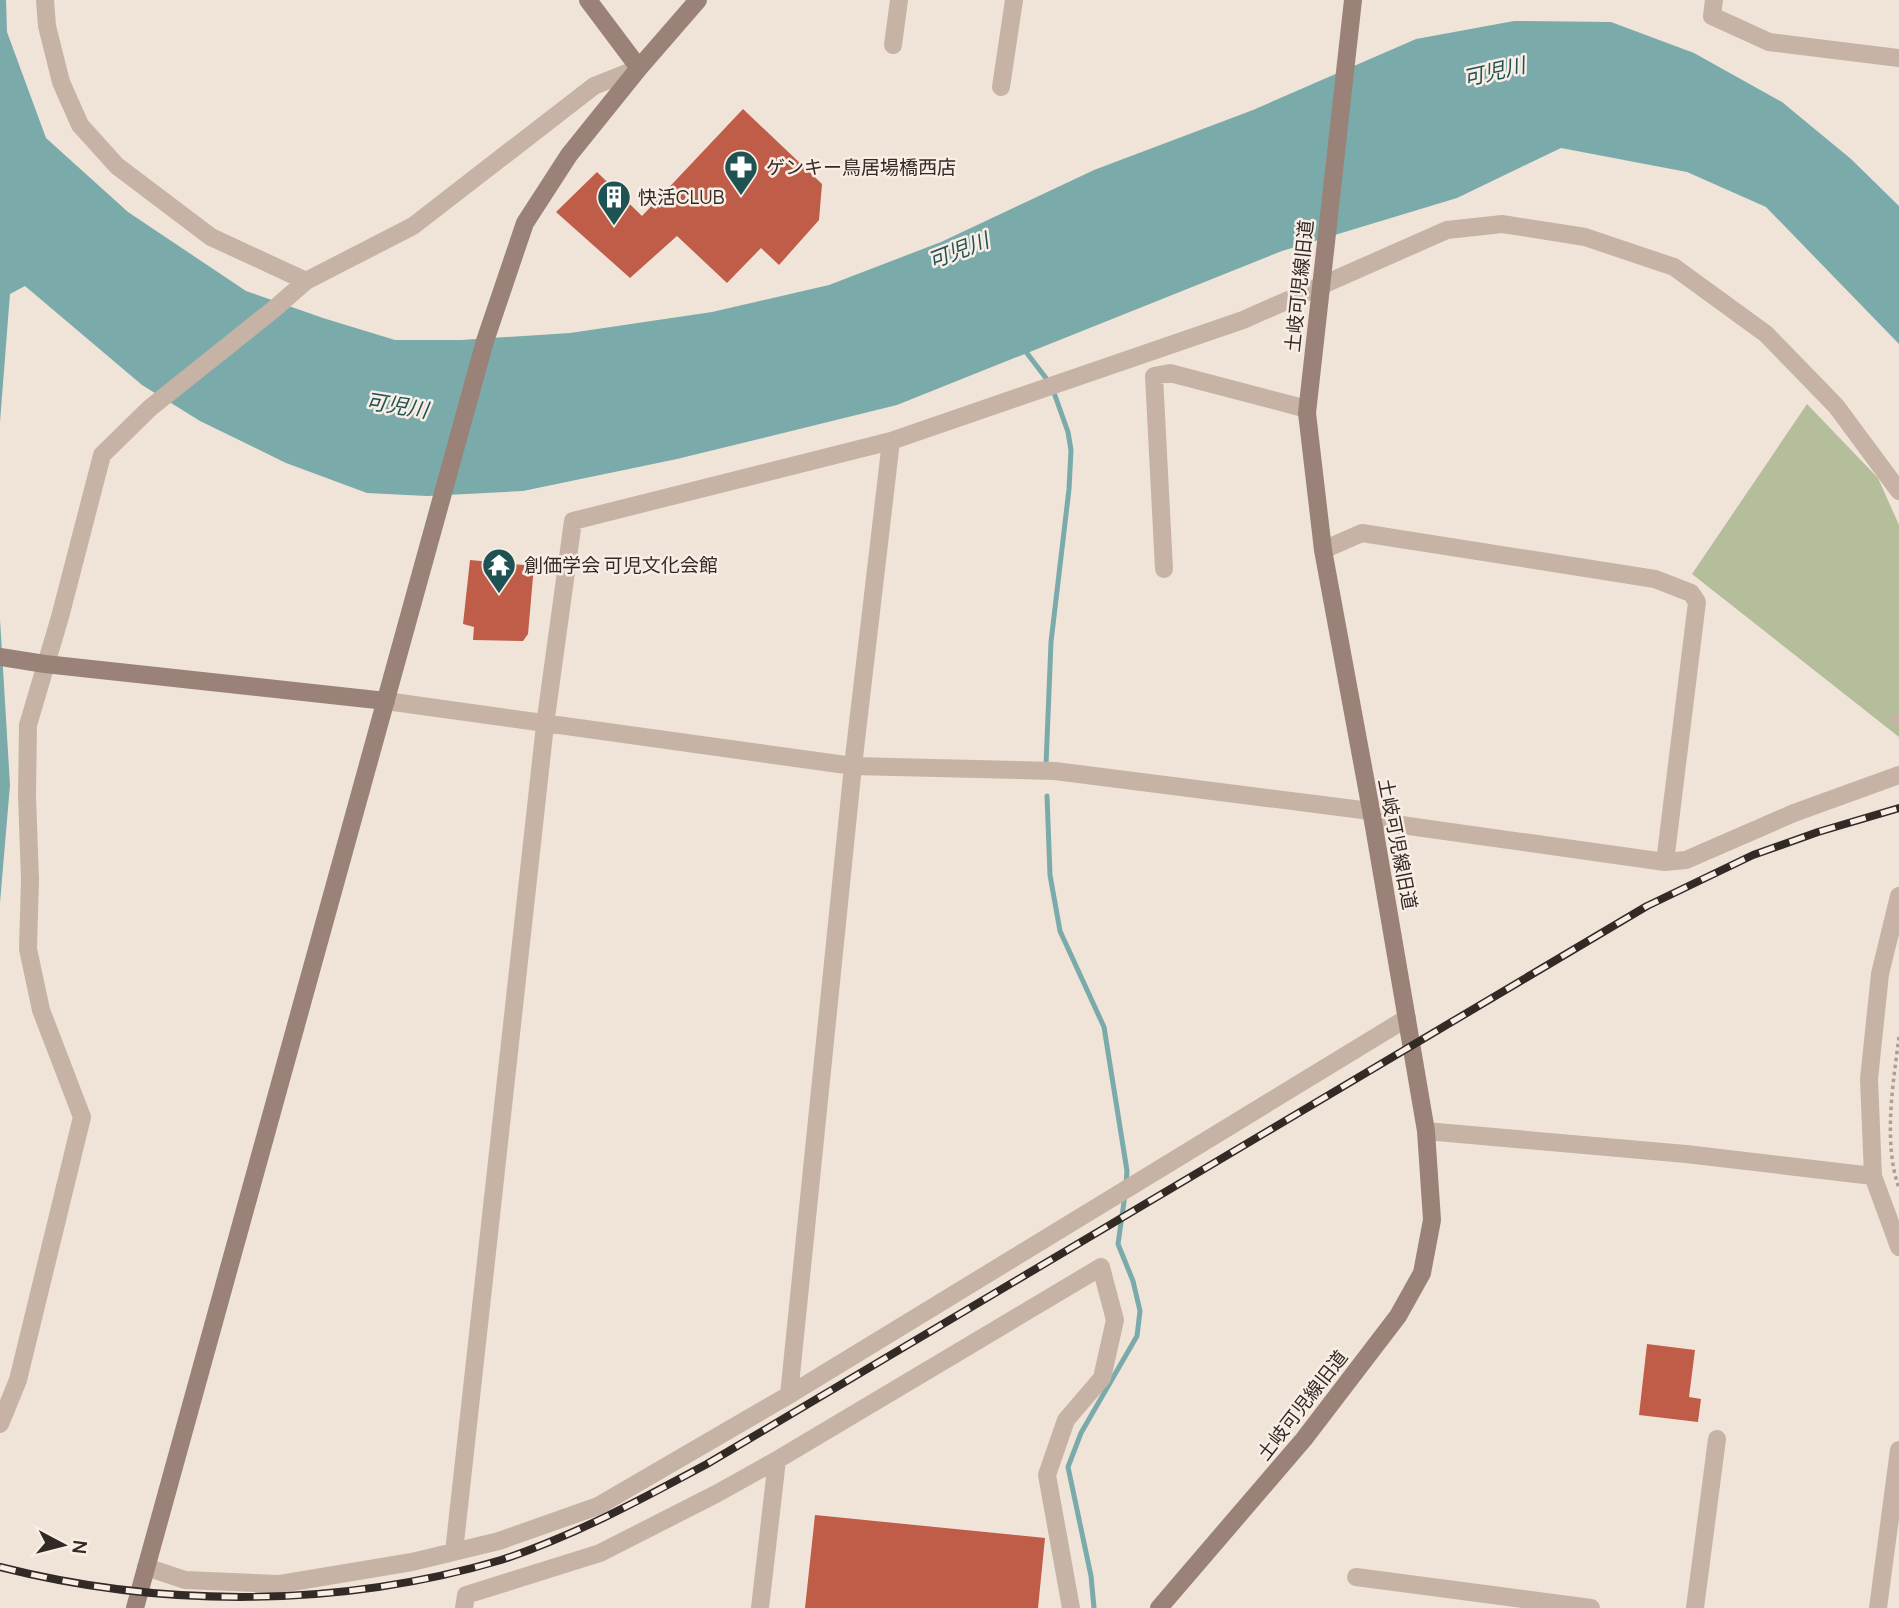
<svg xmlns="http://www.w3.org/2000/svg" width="1899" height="1608" viewBox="0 0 1899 1608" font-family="Manrope,'Noto Sans JP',sans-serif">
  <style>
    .green { fill: #b4be9a }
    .water { fill: #7aabaa }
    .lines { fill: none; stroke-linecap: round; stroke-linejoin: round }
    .stream { stroke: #7aabaa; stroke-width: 5 }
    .building { fill: #bf5d48 }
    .path { stroke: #b29d90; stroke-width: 3.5; stroke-dasharray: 3.5 3.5; stroke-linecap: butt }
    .lane { stroke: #c7b3a6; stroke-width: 10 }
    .street { stroke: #c7b3a6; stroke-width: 18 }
    .secondary { stroke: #9a8278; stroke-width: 18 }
    .rail-casing { stroke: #332a26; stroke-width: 8 }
    .rail { stroke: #f8eee5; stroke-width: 5; stroke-dasharray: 16; stroke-linecap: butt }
    .labels { text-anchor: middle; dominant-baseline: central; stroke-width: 5; stroke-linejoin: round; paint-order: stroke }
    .poi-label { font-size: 19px; fill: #332a26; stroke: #f8eee5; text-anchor: start }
    .street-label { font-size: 19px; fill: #332a26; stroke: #f8eee5 }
    .water-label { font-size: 21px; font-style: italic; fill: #1f5252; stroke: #f8eee5 }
  </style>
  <rect width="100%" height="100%" fill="#f0e4d9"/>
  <path class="green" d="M1807,404L1878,478L1899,525V737L1692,574Z"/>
  <path class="water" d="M0,0H6L7,32L46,138L128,212L246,291L323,318L395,340H461L570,333L712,312L829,285L941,242L1094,170L1253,110L1416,39L1514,21L1611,22L1694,53L1782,102L1851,159L1899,206V344L1766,207L1687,172L1561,148L1457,198L1282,251L897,405L677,459L523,491L427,496L367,493L286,463L200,421L142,385L25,286L10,294L0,422Z
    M0,619L10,785L0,903Z"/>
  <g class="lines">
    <path class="stream" d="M1023,348L1049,382
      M1046,765L1051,642L1069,489L1071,450L1068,432L1053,390
      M1047,796L1050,875L1060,931L1104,1027L1127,1171L1126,1185
      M1094,1608L1091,1576L1068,1467L1081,1433L1137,1336L1140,1311L1133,1281L1118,1244L1125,1195"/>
  </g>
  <path class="building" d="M743,109L822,184L819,220L779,265L761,248L727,283L677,236L630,278L556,212L597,172L642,216Z
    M470,560L534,566L528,634L523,641L473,640L474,627L463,624Z
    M1647,1344L1695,1350L1689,1397L1701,1399L1698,1422L1639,1415Z
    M815,1515L1045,1538L1038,1608H805Z"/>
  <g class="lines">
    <path class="path" d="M1899,1037C1893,1084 1883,1143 1899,1188"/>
    <path class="lane" d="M1894,720L1899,721"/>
    <path class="street" d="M45,0L47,26L61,82L80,125L117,166L211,237L306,281
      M1714,0L1712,16L1769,42L1899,58
      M893,45L899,0
      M1001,87L1014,0
      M1323,550L1362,533L1655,579L1691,593L1697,602L1665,862L1373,821
      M1164,569L1154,376L1170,373L1307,409
      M386,701L853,766L1055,771L1370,811
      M1665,862L1686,860L1794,813L1899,775
      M1426,1131L1686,1154L1873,1176L1899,1247
      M1873,1176L1869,1079L1880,974L1899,896
      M789,1395L853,766L891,441
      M0,1424L18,1380L82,1117L41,1010L28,949L30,879L27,796L28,725L60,617L102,455L150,408L274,309L306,281L413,226L594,86L639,68
      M454,1552L545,725L573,521L891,441L1243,320L1447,230L1502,224L1585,237L1674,267L1766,334L1836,406L1899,491
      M146,1567L185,1580L280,1584L412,1562L499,1541L598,1506L789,1395L1407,1018
      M1356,1577L1591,1608
      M464,1608L466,1595L600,1553L716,1494L777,1460
      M760,1608L777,1460L1101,1267L1115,1320L1102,1378L1066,1420L1047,1475L1071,1608
      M1695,1608L1717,1439
      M1878,1608L1899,1450"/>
    <path class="secondary" d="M588,0L639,68
      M0,657L45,664L386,701
      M135,1608L485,341L525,223L569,155L639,68L698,0
      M1159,1608L1304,1439L1398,1316L1422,1273L1432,1220L1426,1131L1373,821L1323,550L1307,413L1353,0"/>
    <g class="rail-casing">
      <path id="rail" d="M0,1567C162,1608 340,1608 501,1560C574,1536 640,1500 707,1464L1647,906L1753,855L1818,832L1899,808"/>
    </g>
    <use href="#rail" class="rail"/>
  </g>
  <defs>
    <g id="pharmacy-pin" transform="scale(1.75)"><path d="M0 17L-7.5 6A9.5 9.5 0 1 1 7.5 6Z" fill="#1f5252" stroke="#f8eee5"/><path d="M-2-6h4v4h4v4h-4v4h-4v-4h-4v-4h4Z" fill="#fff"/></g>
    <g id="building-pin" transform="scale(1.75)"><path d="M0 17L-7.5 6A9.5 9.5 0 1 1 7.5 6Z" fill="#1f5252" stroke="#f8eee5"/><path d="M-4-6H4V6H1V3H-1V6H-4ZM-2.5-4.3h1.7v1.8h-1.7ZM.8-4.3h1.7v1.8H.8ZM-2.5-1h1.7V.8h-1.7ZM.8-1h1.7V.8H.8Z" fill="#fff"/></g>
    <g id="temple-pin" transform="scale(1.75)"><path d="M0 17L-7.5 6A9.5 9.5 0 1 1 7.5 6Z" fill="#1f5252" stroke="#f8eee5"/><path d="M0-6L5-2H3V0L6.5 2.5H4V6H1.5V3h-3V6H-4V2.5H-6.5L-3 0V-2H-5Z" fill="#fff"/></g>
  </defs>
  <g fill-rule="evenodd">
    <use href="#pharmacy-pin" x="741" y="167"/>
    <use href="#building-pin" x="614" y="197"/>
    <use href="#temple-pin" x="499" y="565"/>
  </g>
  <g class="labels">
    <g class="poi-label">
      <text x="766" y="167">ゲンキー鳥居場橋西店</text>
      <text x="638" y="197">快活CLUB</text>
      <text x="524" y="565">創価学会 可児文化会館</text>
    </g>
    <g class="street-label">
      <text transform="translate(1299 286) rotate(-84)">土岐可児線旧道</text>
      <text transform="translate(1398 844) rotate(79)">土岐可児線旧道</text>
      <text transform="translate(1302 1405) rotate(-52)">土岐可児線旧道</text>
    </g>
    <g class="water-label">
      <text transform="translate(1494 71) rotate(-13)">可児川</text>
      <text transform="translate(958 250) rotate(-21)">可児川</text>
      <text transform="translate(397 405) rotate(9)">可児川</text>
    </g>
  </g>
  <g transform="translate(63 1545) rotate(97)" stroke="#f8eee5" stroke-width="5" paint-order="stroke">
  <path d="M0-5L12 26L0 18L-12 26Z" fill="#332a26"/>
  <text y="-10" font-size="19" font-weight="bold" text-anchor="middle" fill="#332a26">N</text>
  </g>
</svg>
